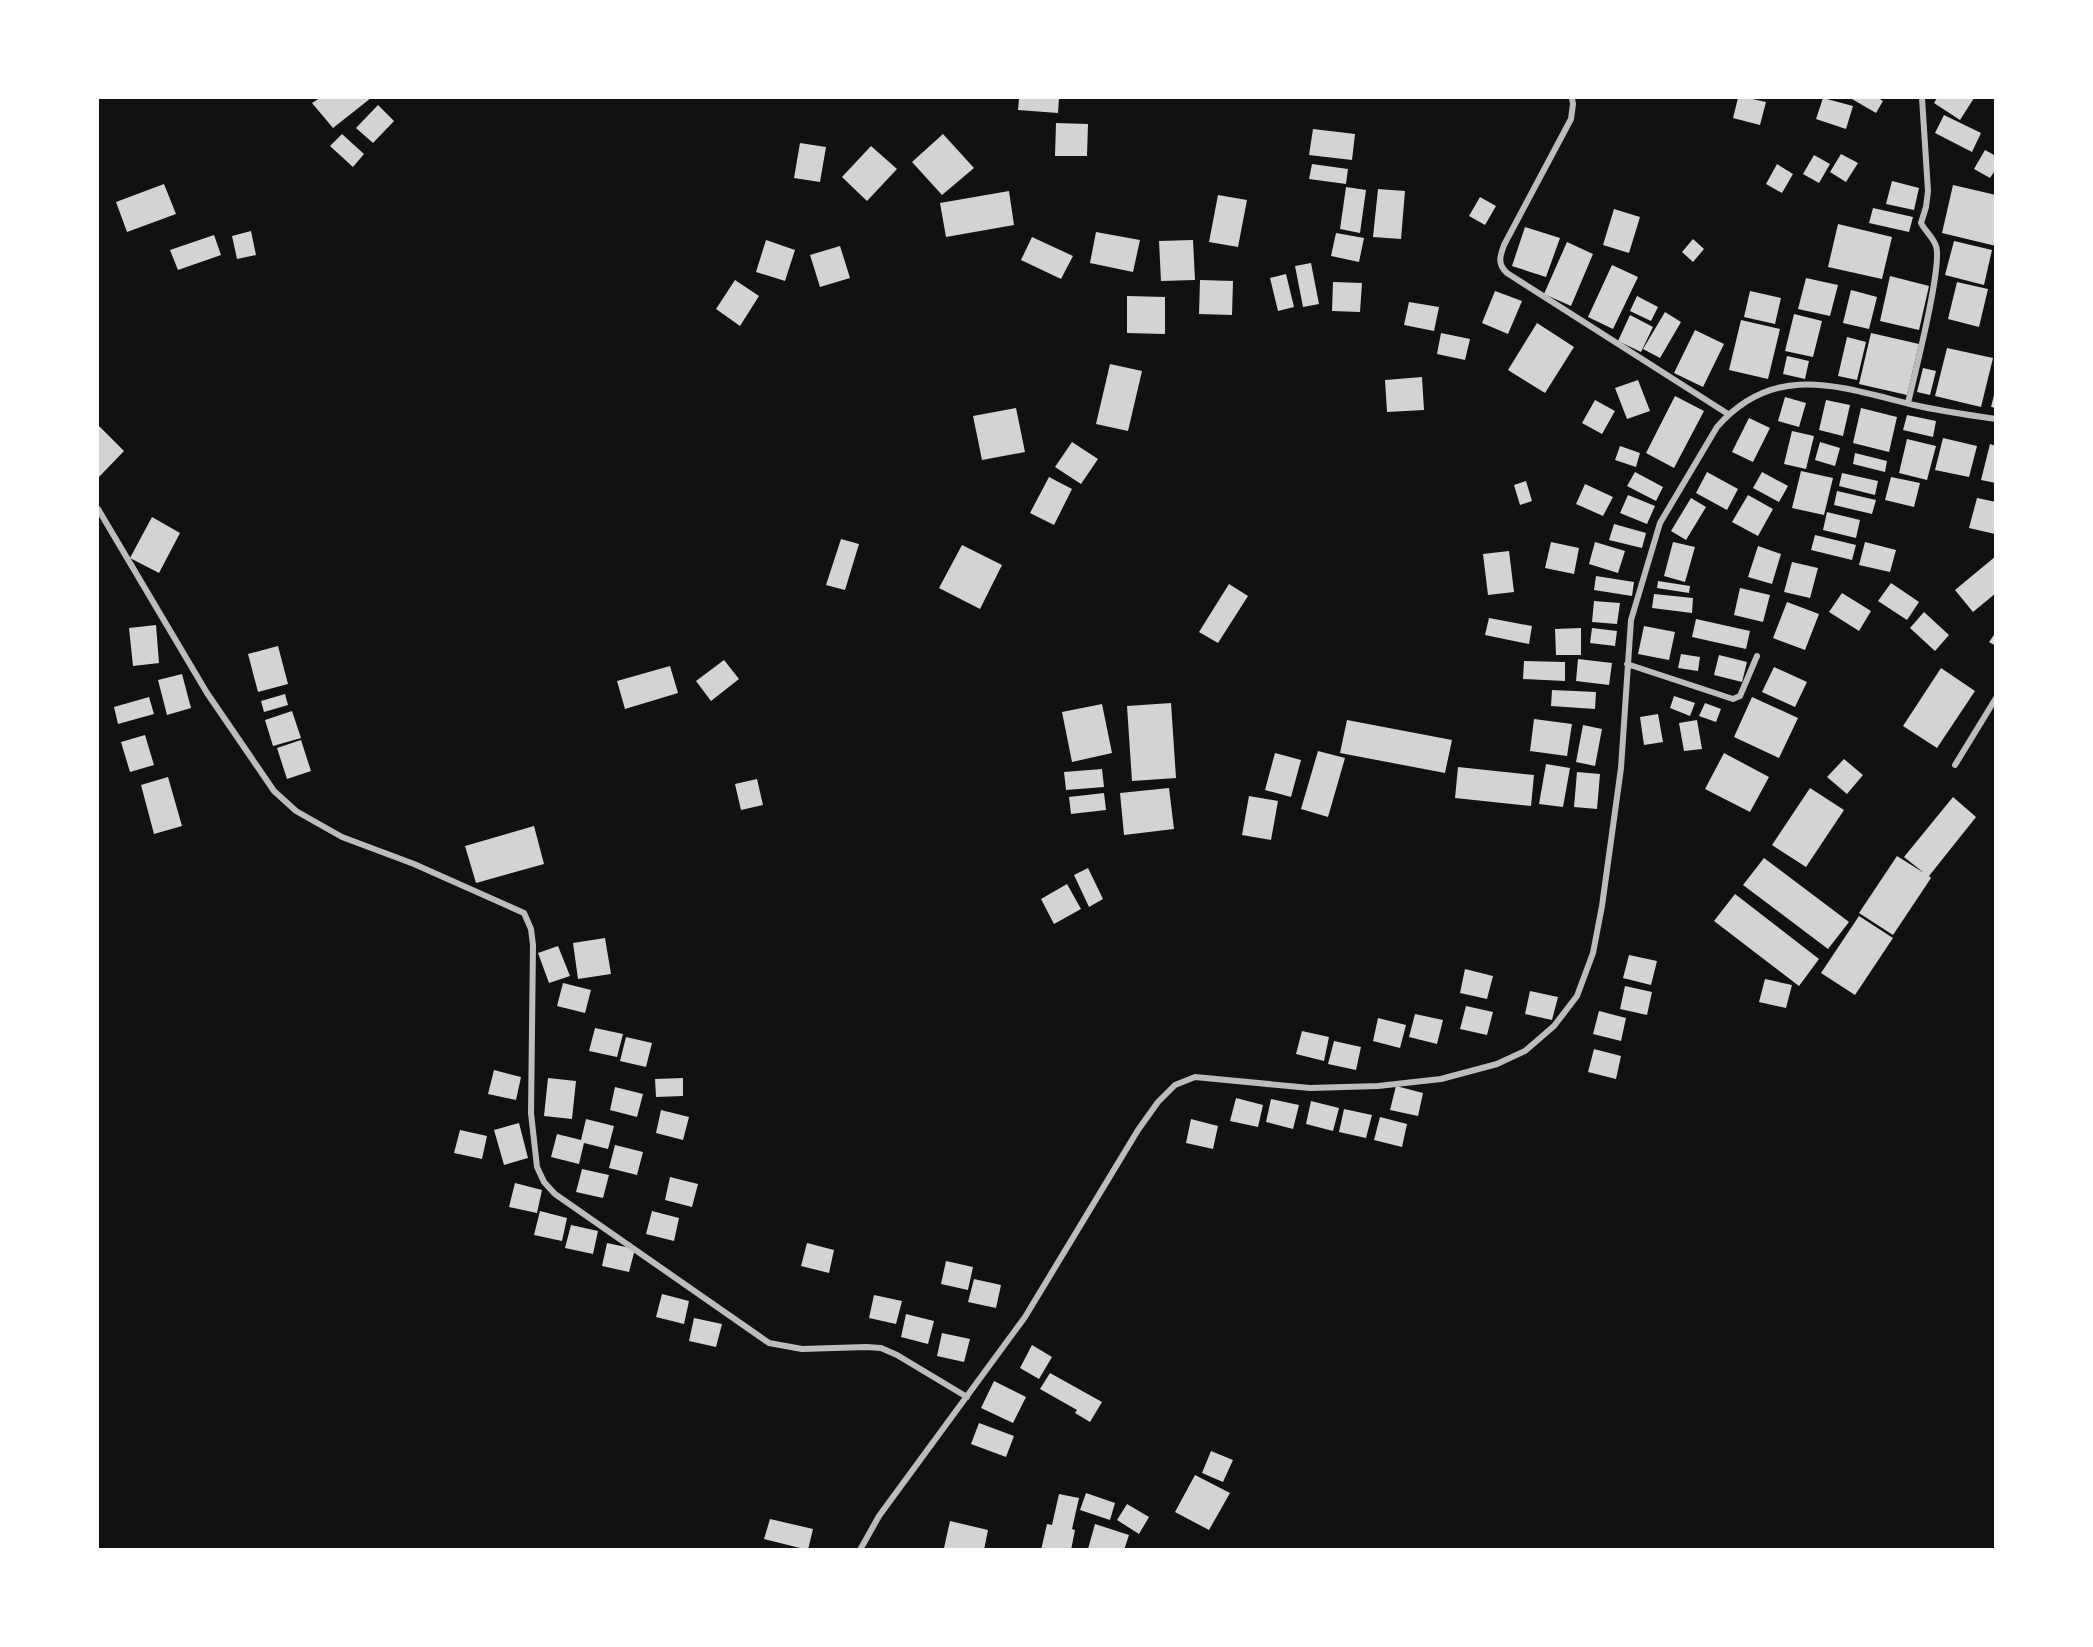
<svg xmlns="http://www.w3.org/2000/svg" width="2093" height="1647" viewBox="0 0 2093 1647" font-family="'Noto Serif',serif">
  <style>
    .building { fill: #d3d3d3 }
    .lines { fill: none; stroke-linecap: round; stroke-linejoin: round }
    .minor { stroke: #bcbcbc; stroke-width: 6 }
  </style>
  <rect width="100%" height="100%" fill="#111"/>
  <path class="building" d="M320,98H371L333,128L312,103Z
    M1019,98H1059L1058,113L1018,110Z
    M1738,98H1748L1766,102L1760,125L1733,118Z
    M1823,98L1853,106L1846,129L1816,119Z
    M1853,98H1878L1883,101L1876,113L1852,99Z
    M1937,98H1974L1960,120L1934,103Z
    M378,105L394,121L373,143L356,128Z
    M1944,115L1981,133L1972,152L1935,133Z
    M1056,123L1088,124L1087,156H1055Z
    M1313,129L1355,134L1352,160L1309,155Z
    M342,134L364,154L353,167L330,146Z
    M943,134L974,168L942,195L912,162Z
    M800,143L826,147L820,182L794,178Z
    M871,146L897,169L867,201L842,177Z
    M1985,150L1996,156V169L1990,178L1974,169Z
    M1841,154L1858,163L1846,182L1830,172Z
    M1814,155L1830,164L1819,183L1803,174Z
    M1312,164L1348,169L1346,184L1309,179Z
    M1777,164L1793,174L1782,193L1766,184Z
    M1892,181L1919,188L1914,210L1886,204Z
    M164,184L176,214L127,232L116,202Z
    M1953,185L1996,195V246L1942,233Z
    M1346,187L1366,190L1360,233L1340,229Z
    M1378,189L1405,191L1401,239L1373,237Z
    M1009,191L1014,225L946,237L940,203Z
    M1218,195L1247,200L1238,247L1209,242Z
    M1480,197L1496,206L1485,225L1469,216Z
    M1873,208L1913,217L1909,232L1869,223Z
    M1614,209L1640,217L1629,253L1603,245Z
    M1838,224L1892,237L1882,279L1828,267Z
    M1525,227L1560,238L1546,277L1512,266Z
    M251,231L256,255L237,259L232,236Z
    M1096,232L1140,240L1133,272L1090,263Z
    M1336,233L1364,238L1359,262L1331,256Z
    M214,235L221,255L178,270L170,250Z
    M1032,237L1073,256L1061,279L1021,260Z
    M1693,239L1704,249L1693,262L1682,252Z
    M766,240L795,250L785,281L756,272Z
    M1193,240L1195,280L1161,281L1159,241Z
    M1954,241L1992,250L1984,285L1945,275Z
    M1567,242L1593,254L1571,306L1544,294Z
    M840,246L850,278L820,287L810,255Z
    M1311,263L1319,304L1303,307L1295,266Z
    M1612,265L1638,277L1613,329L1588,317Z
    M1286,274L1294,307L1278,311L1270,278Z
    M1890,276L1929,286L1919,330L1880,321Z
    M1806,278L1838,285L1830,316L1798,309Z
    M735,280L759,296L740,326L716,309Z
    M1200,280L1233,281L1232,315L1199,314Z
    M1333,282L1362,283L1360,312L1332,311Z
    M1957,282L1988,289L1979,327L1948,319Z
    M1851,290L1877,297L1869,329L1843,323Z
    M1495,291L1522,301L1508,334L1482,323Z
    M1750,291L1781,298L1775,324L1744,317Z
    M1127,296L1165,297V334L1127,333Z
    M1637,296L1658,307L1651,321L1630,311Z
    M1409,302L1439,307L1434,331L1404,325Z
    M1665,312L1681,322L1660,358L1643,349Z
    M1794,314L1822,321L1813,357L1785,351Z
    M1630,315L1653,327L1641,352L1618,341Z
    M1741,320L1780,329L1768,379L1729,370Z
    M1537,323L1574,347L1545,393L1508,370Z
    M1695,330L1724,344L1703,387L1674,373Z
    M1441,333L1470,339L1465,360L1437,354Z
    M1871,333L1919,344L1907,395L1859,384Z
    M1847,337L1866,342L1857,380L1838,376Z
    M1947,348L1993,358L1981,407L1935,396Z
    M1787,356L1809,361L1805,379L1783,374Z
    M1110,364L1142,371L1128,431L1096,424Z
    M1923,368L1936,371L1930,395L1917,392Z
    M1422,377L1424,410L1387,412L1385,380Z
    M1638,380L1650,411L1627,419L1615,388Z
    M1995,391H1996V408L1991,407Z
    M1675,396L1704,411L1674,468L1646,453Z
    M1785,397L1806,403L1799,427L1778,421Z
    M1595,400L1615,411L1602,434L1582,423Z
    M1826,400L1850,405L1843,436L1819,430Z
    M1016,408L1025,452L982,460L973,416Z
    M1861,408L1897,417L1889,452L1853,443Z
    M1907,415L1936,421L1933,437L1903,430Z
    M1749,418L1770,428L1753,462L1732,452Z
    M98,425L124,451L98,478Z
    M1792,431L1814,436L1806,469L1784,464Z
    M1943,438L1977,446L1969,477L1935,470Z
    M1907,439L1936,446L1927,480L1899,473Z
    M1072,442L1098,459L1081,484L1055,467Z
    M1820,442L1840,448L1835,466L1815,460Z
    M1990,444L1996,446V483L1981,480Z
    M1620,446L1640,453L1636,467L1615,460Z
    M1855,453L1887,461L1885,472L1853,464Z
    M1801,471L1833,478L1824,515L1792,508Z
    M1635,472L1663,487L1656,501L1627,486Z
    M1707,472L1738,489L1727,510L1696,493Z
    M1762,472L1788,486L1779,502L1753,488Z
    M1842,473L1878,481L1875,495L1839,486Z
    M1049,477L1072,489L1054,525L1030,513Z
    M1891,477L1920,483L1914,507L1885,500Z
    M1526,481L1532,501L1520,505L1514,485Z
    M1585,484L1613,497L1603,516L1576,504Z
    M1837,491L1876,500L1872,514L1834,505Z
    M1628,495L1655,506L1647,524L1620,513Z
    M1748,495L1773,509L1758,536L1732,522Z
    M1691,498L1706,507L1686,540L1671,531Z
    M1977,498L1996,502L1995,534L1969,528Z
    M1827,512L1860,520L1856,538L1823,530Z
    M152,517L180,533L159,573L130,558Z
    M1614,524L1646,533L1642,548L1609,540Z
    M1815,535L1856,545L1852,560L1811,550Z
    M841,539L859,544L845,590L826,585Z
    M1551,542L1579,548L1574,574L1545,568Z
    M1595,542L1625,551L1618,573L1589,564Z
    M1673,542L1695,547L1685,582L1664,576Z
    M1865,542L1896,550L1890,572L1859,565Z
    M962,545L1002,565L980,609L939,588Z
    M1758,546L1781,554L1772,584L1748,577Z
    M1509,551L1514,592L1488,595L1483,554Z
    M1996,556V593L1973,612L1955,590Z
    M1792,562L1818,568L1810,598L1784,592Z
    M1596,576L1634,582L1632,596L1594,590Z
    M1658,581L1690,586L1689,593L1657,588Z
    M1891,583L1919,602L1907,620L1878,601Z
    M1229,584L1248,596L1218,643L1199,632Z
    M1740,588L1770,595L1763,622L1734,615Z
    M1842,593L1871,611L1859,631L1829,612Z
    M1654,594L1693,598L1692,613L1652,608Z
    M1594,601L1620,603L1617,624L1592,622Z
    M1787,602L1819,614L1805,650L1773,638Z
    M1924,612L1949,635L1935,651L1910,628Z
    M1489,618L1532,626L1529,644L1485,635Z
    M1696,619L1750,631L1746,649L1692,637Z
    M156,625L159,663L133,666L129,628Z
    M1644,626L1675,632L1669,660L1638,654Z
    M1581,628V655H1556L1555,629Z
    M1592,628L1617,631L1615,646L1590,643Z
    M1996,632V646L1989,642Z
    M278,646L288,684L258,692L248,654Z
    M1681,654L1700,657L1698,671L1678,668Z
    M1719,655L1747,662L1742,682L1714,675Z
    M1578,659L1612,663L1609,685L1576,681Z
    M724,660L739,679L711,701L696,681Z
    M1524,661L1565,662V681L1523,679Z
    M670,666L678,693L625,709L617,681Z
    M1774,667L1807,682L1795,707L1762,692Z
    M1941,668L1975,691L1937,748L1903,726Z
    M182,674L191,708L167,715L158,680Z
    M1552,690L1596,692L1595,709L1551,706Z
    M285,694L288,705L264,712L261,701Z
    M1674,696L1695,703L1690,716L1670,708Z
    M149,697L154,714L118,724L114,707Z
    M1752,697L1798,718L1779,758L1734,737Z
    M1171,703L1176,778L1132,781L1127,706Z
    M1705,703L1721,709L1716,722L1699,716Z
    M1102,704L1112,753L1072,762L1062,712Z
    M292,711L301,738L273,746L265,720Z
    M1658,714L1663,742L1644,745L1640,717Z
    M1534,719L1572,724L1567,756L1530,751Z
    M1347,720L1452,740L1445,773L1340,753Z
    M1697,720L1702,749L1684,751L1679,723Z
    M1583,725L1602,729L1595,766L1576,762Z
    M145,735L154,765L130,772L121,742Z
    M301,740L311,771L287,779L277,748Z
    M1318,751L1345,758L1328,817L1301,809Z
    M1275,753L1301,760L1291,797L1265,790Z
    M1724,753L1769,777L1750,812L1705,789Z
    M1844,759L1863,775L1847,794L1827,777Z
    M1546,764L1570,768L1563,807L1539,804Z
    M1458,767L1534,775L1531,806L1455,798Z
    M1102,769L1104,787L1066,790L1064,772Z
    M1577,772L1600,774L1597,809L1574,807Z
    M168,777L182,826L154,834L141,785Z
    M757,779L763,805L741,810L735,784Z
    M1169,788L1174,829L1124,835L1120,793Z
    M1810,788L1844,810L1806,867L1772,845Z
    M1104,793L1106,810L1071,814L1069,797Z
    M1249,796L1278,801L1271,840L1242,835Z
    M1953,797L1976,817L1929,876L1931,878L1893,935L1859,913L1897,856L1924,873L1904,857Z
    M534,826L544,864L476,883L465,846Z
    M1764,858L1849,922L1828,949L1743,885Z
    M1088,868L1103,899L1089,907L1074,875Z
    M1067,884L1081,909L1054,924L1041,899Z
    M1735,894L1819,959L1799,986L1714,921Z
    M1859,916L1893,938L1855,995L1821,973Z
    M605,938L611,974L578,979L573,943Z
    M558,946L570,976L549,983L538,953Z
    M1629,955L1657,961L1651,985L1623,978Z
    M1465,969L1493,976L1487,999L1460,993Z
    M1765,979L1792,985L1786,1008L1759,1002Z
    M563,983L591,990L585,1013L557,1006Z
    M1625,986L1652,992L1647,1015L1620,1009Z
    M1530,991L1558,997L1552,1020L1525,1014Z
    M1466,1006L1493,1012L1487,1035L1460,1029Z
    M1599,1011L1626,1018L1621,1041L1593,1034Z
    M1415,1014L1443,1020L1437,1044L1409,1037Z
    M1378,1018L1406,1025L1400,1048L1373,1041Z
    M595,1028L623,1034L617,1057L589,1051Z
    M1302,1031L1329,1037L1324,1061L1296,1054Z
    M626,1037L652,1043L646,1067L620,1061Z
    M1334,1041L1361,1047L1356,1070L1328,1064Z
    M1594,1049L1621,1056L1616,1079L1588,1072Z
    M494,1070L521,1077L516,1100L488,1094Z
    M548,1078L576,1081L572,1119L544,1116Z
    M683,1078V1096L656,1097L655,1079Z
    M1396,1086L1423,1093L1418,1116L1390,1110Z
    M615,1087L643,1094L637,1117L610,1110Z
    M1236,1098L1263,1105L1258,1127L1230,1121Z
    M1271,1099L1299,1105L1293,1129L1266,1122Z
    M1311,1101L1339,1108L1333,1131L1306,1124Z
    M1344,1109L1372,1115L1366,1138L1339,1132Z
    M661,1110L689,1117L683,1140L656,1133Z
    M1380,1117L1407,1124L1402,1147L1374,1140Z
    M586,1119L614,1126L608,1149L584,1143L579,1164L551,1157L557,1134L581,1140Z
    M1191,1119L1218,1126L1213,1149L1186,1143Z
    M519,1123L528,1158L504,1165L494,1130Z
    M460,1130L487,1136L482,1159L454,1153Z
    M615,1145L643,1152L637,1175L609,1168Z
    M582,1169L609,1175L603,1198L576,1192Z
    M670,1177L698,1184L692,1207L665,1200Z
    M515,1183L542,1190L537,1213L509,1207Z
    M540,1211L567,1218L562,1241L534,1235Z
    M652,1211L679,1218L674,1241L646,1234Z
    M571,1225L598,1231L593,1254L565,1248Z
    M607,1243L635,1249L629,1272L602,1266Z
    M807,1243L834,1250L829,1273L801,1266Z
    M946,1261L973,1267L968,1290L941,1284Z
    M974,1279L1001,1285L996,1308L968,1302Z
    M662,1294L689,1301L684,1324L656,1317Z
    M874,1295L902,1301L896,1324L869,1318Z
    M906,1314L934,1321L928,1344L901,1337Z
    M694,1318L722,1324L716,1347L689,1341Z
    M942,1333L970,1339L964,1362L937,1356Z
    M1032,1345L1052,1357L1039,1379L1020,1368Z
    M1050,1373L1102,1402L1090,1422L1075,1413L1077,1410L1040,1389Z
    M994,1381L1026,1397L1013,1423L981,1408Z
    M979,1423L1014,1436L1006,1457L971,1444Z
    M1211,1451L1233,1460L1223,1482L1202,1473Z
    M1195,1475L1230,1493L1209,1530L1175,1512Z
    M1086,1493L1115,1503L1110,1520L1080,1510Z
    M1059,1494L1079,1498L1072,1529L1075,1530L1071,1550H1041L1047,1524L1052,1525Z
    M1127,1504L1149,1517L1139,1534L1117,1520Z
    M770,1519L813,1529L808,1550L764,1539Z
    M950,1521L988,1530L984,1550L944,1548Z
    M1095,1524L1129,1535L1124,1550L1088,1549Z"/>
  <g class="lines">
    <path class="minor" d="M1572,98L1573,104L1571,119L1504,245C1500,256 1497,264 1507,273L1728,414
      M1908,403C1914,377 1943,265 1936,246C1933,237 1925,231 1921,223L1926,207L1928,191L1922,98
      M98,509L207,693L274,791L296,811L342,837L414,864L524,913L531,929L533,945L531,1113L537,1167L544,1182L555,1194L769,1343L802,1349L866,1347L881,1348L897,1355L967,1397
      M1627,664L1733,699L1740,696L1757,656
      M1955,765L1996,698
      M860,1550L879,1516L1025,1317L1138,1130L1158,1102L1175,1085L1195,1077L1310,1088L1378,1086L1441,1079L1497,1064L1525,1051L1554,1026L1577,996L1593,953L1602,906L1621,768L1631,620L1660,523L1717,427C1775,361 1840,387 1914,405C1940,411 1968,415 1996,419"/>
  </g>
  <rect width="2093" height="1647" fill="none" stroke="#ffffff" stroke-width="198"/>
</svg>
